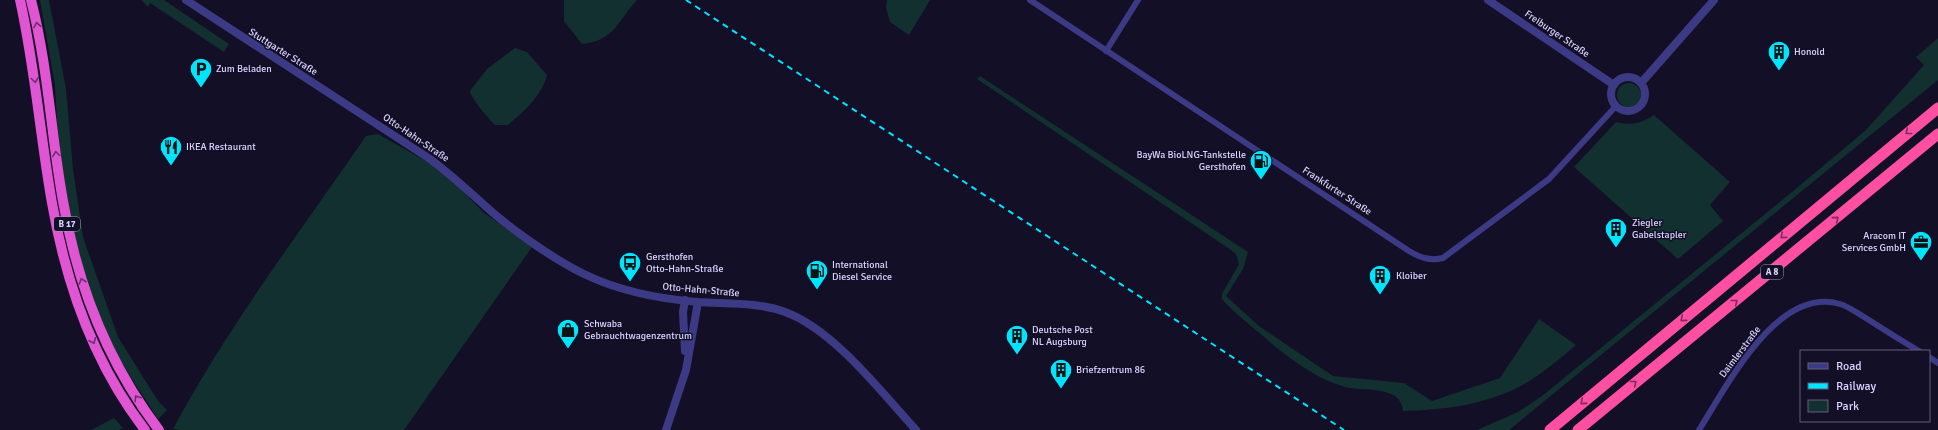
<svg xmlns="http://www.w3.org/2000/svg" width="1938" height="430" viewBox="0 0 1938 430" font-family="Signika,sans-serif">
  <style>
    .green { fill: #12302f }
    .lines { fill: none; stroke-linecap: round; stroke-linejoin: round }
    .minor { stroke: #3d3a85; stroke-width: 6 }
    .tertiary { stroke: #3d3a85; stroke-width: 8 }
    .trunk { stroke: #e055d1; stroke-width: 10 }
    .motorway { stroke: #ff4fa3; stroke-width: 11 }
    .rail { stroke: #00e5ff; stroke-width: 2; stroke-dasharray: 6 5; stroke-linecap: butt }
    .oneway { stroke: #6f2e73 }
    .oneway2 { stroke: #7d2c5e }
    .labels { text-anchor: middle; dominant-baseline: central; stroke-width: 3; stroke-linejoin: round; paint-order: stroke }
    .shield { fill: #130f26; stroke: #9e99be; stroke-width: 1 }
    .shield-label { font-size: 9px; font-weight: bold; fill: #d9d4ff }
    .street-label { font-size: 10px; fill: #d9d4ff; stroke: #130f26 }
    .poi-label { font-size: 10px; fill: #d9d4ff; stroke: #130f26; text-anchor: start }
  </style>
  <rect width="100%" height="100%" fill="#130f26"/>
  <path class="green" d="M40,0H49L66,89L73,169L83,237L118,337L158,401L167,410L158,419L119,359L101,322L78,257L65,188L57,122L55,85Z
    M141,0H164L229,44L224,52L150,3L148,7Z
    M564,0H637C618,21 614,41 582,44L564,21Z
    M887,0H930L909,35L890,22L886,8Z
    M1938,38V80L1509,430H1477L1518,412L1542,396L1792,192L1866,130L1924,65L1916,57Z
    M515,48L527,52L547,75C541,97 525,110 508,125H495C489,119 471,99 470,91L487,69Z
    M980,76L1248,252L1243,269L1226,296L1259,326L1333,376L1404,383L1432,401L1500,378L1539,319L1576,345C1558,360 1540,376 1519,387C1483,405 1443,410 1403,411C1401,383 1361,393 1342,386C1307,375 1278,349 1251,326C1241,317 1230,309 1222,299V294L1239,264L1236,254L1231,250L977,79Z
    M1617 95a12 12 0 1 1 24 0a12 12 0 1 1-24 0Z
    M1654,115L1730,182L1710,205L1723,221L1678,259L1574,167L1616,122C1631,126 1642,123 1654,115Z
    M378,134L433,165L454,182L483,212L532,247L404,430H181L173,429C228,326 300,232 366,136Z
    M114,418L123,428L118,430H91Z"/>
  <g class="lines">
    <path class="minor" d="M1030,0L1409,251C1421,258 1430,261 1443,258L1549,179L1616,106
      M1106,51L1138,0
      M1929,357L1938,363
      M1699,430C1726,388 1777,285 1840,304C1850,307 1860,315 1869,320C1886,331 1902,341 1919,351"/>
    <path class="tertiary" d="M186,0L430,159C449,173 465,188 483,204C509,228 553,259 584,274C619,291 660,299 698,302C727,304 758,302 785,312C833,329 882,393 916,430
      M1488,0L1614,85
      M1611 94a17 17 0 1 1 34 0a17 17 0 1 1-34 0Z
      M1641,83L1714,0
      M685,300L683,312L685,351
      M666,430L686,370L698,302"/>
    <path class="trunk" d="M20,0C35,67 40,135 52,203C66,284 95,365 145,430
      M31,0C48,66 51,134 63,201C77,284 108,363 159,430"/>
    <path class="motorway" d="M1550,430L1938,108
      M1578,430L1938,134"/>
    <path class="rail" d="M686,0L1344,430"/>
  </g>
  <defs><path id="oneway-chevron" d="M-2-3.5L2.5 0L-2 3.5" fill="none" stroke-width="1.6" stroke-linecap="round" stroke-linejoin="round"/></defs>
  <g class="oneway">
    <use href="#oneway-chevron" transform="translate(37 25) rotate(-101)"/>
    <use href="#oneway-chevron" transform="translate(35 80) rotate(82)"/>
    <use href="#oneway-chevron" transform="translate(56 154) rotate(-98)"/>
    <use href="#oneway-chevron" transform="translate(82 281) rotate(-109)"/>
    <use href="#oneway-chevron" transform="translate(93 341) rotate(65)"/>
    <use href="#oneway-chevron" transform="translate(137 398) rotate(-123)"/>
  </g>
  <g class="oneway2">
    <use href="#oneway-chevron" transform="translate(1908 132) rotate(141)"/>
    <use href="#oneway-chevron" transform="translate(1836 219) rotate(-40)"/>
    <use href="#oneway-chevron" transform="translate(1783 236) rotate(140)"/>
    <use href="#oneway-chevron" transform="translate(1735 302) rotate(-39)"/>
    <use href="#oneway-chevron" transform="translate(1683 319) rotate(140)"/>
    <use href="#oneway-chevron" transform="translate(1634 383) rotate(-39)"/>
    <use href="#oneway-chevron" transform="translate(1583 402) rotate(140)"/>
  </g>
  <defs>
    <g id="building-pin" transform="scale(1.15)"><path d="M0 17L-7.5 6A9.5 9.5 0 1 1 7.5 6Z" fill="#00e5ff" stroke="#130f26"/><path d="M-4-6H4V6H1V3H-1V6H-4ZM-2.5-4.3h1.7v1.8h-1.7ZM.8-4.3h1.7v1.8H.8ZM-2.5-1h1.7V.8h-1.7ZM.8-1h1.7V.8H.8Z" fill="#111"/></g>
    <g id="parking-pin" transform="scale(1.15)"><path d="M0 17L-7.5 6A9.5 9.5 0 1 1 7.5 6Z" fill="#00e5ff" stroke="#130f26"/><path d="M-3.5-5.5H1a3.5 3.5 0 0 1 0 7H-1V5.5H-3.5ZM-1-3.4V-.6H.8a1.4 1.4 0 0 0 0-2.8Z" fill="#111"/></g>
    <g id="restaurant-pin" transform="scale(1.15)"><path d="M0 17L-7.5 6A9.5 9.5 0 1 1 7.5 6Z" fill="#00e5ff" stroke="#130f26"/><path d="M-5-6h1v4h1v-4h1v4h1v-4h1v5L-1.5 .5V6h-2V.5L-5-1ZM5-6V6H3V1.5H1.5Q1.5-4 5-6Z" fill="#111"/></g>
    <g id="fuel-pin" transform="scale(1.15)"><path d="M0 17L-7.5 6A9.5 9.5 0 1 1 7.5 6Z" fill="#00e5ff" stroke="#130f26"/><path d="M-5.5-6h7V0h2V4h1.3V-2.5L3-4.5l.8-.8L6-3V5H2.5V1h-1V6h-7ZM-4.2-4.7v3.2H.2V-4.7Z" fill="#111"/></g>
    <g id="office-pin" transform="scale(1.15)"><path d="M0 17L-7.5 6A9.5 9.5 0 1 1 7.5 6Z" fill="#00e5ff" stroke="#130f26"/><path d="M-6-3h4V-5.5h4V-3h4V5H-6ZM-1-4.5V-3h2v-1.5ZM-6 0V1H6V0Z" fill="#111"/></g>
    <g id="bus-pin" transform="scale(1.15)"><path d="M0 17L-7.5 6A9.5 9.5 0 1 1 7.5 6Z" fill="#00e5ff" stroke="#130f26"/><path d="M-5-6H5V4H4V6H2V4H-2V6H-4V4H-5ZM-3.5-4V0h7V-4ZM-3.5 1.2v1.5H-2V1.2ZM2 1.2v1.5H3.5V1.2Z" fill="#111"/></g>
    <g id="shop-pin" transform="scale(1.15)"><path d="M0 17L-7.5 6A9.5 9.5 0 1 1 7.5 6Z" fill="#00e5ff" stroke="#130f26"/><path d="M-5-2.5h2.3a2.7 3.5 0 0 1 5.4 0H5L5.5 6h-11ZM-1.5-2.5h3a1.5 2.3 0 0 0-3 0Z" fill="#111"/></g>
  </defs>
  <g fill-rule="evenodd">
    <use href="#building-pin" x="1779" y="52"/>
    <use href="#parking-pin" x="201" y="69"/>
    <use href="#restaurant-pin" x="171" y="147"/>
    <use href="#fuel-pin" x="1261" y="161"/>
    <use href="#building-pin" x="1616" y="229"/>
    <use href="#office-pin" x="1921" y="242"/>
    <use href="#bus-pin" x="630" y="263"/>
    <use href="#fuel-pin" x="817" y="271"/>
    <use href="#building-pin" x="1380" y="276"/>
    <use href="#shop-pin" x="568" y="330"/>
    <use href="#building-pin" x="1017" y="336"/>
    <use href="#building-pin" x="1061" y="370"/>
  </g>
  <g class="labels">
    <g class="shield">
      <rect x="54" y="217" width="26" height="14" rx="3"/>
      <rect x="1761" y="265" width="22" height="14" rx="3"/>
    </g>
    <g class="shield-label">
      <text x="67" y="224">B 17</text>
      <text x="1772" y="272">A 8</text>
    </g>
    <g class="street-label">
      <text transform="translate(1557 34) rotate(34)">Freiburger Straße</text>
      <text transform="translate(283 52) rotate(32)">Stuttgarter Straße</text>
      <text transform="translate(416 138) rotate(34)">Otto-Hahn-Straße</text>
      <text transform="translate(1337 191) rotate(33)">Frankfurter Straße</text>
      <text transform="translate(701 290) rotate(5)">Otto-Hahn-Straße</text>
      <text transform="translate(1740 352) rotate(-53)">Daimlerstraße</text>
    </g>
    <g class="poi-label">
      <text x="1794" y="52">Honold</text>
      <text x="216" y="69">Zum Beladen</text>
      <text x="186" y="147">IKEA Restaurant</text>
      <text x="1246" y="155" text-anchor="end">BayWa BioLNG-Tankstelle<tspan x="1246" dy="12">Gersthofen</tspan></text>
      <text x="1632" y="223">Ziegler<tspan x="1632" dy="12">Gabelstapler</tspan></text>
      <text x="1906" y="236" text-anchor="end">Aracom IT<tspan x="1906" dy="12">Services GmbH</tspan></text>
      <text x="646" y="257">Gersthofen<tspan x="646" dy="12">Otto-Hahn-Straße</tspan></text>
      <text x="832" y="265">International<tspan x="832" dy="12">Diesel Service</tspan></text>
      <text x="1396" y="276">Kloiber</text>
      <text x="584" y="324">Schwaba<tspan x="584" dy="12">Gebrauchtwagenzentrum</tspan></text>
      <text x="1032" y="330">Deutsche Post<tspan x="1032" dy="12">NL Augsburg</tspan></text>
      <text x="1076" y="370">Briefzentrum 86</text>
    </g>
  </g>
  <rect x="1800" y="350" width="130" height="72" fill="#130f26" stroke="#625e7d"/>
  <rect x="1808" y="363" width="20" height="6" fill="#3d3a85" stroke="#625e7d"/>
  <text x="1836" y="370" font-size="12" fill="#d9d4ff">Road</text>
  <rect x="1808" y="383" width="20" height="6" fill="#00e5ff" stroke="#625e7d"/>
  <text x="1836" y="390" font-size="12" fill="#d9d4ff">Railway</text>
  <rect x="1808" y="400" width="20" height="12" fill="#12302f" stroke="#625e7d"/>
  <text x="1836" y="410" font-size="12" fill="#d9d4ff">Park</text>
</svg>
